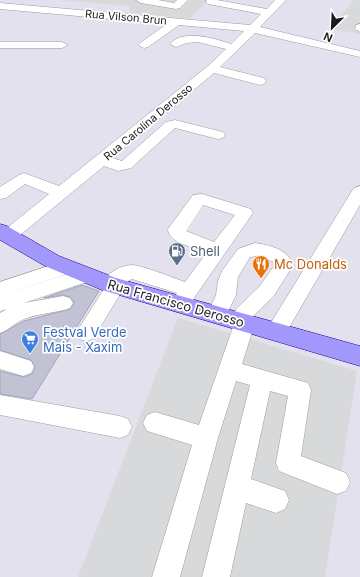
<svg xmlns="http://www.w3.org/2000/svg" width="360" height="577" viewBox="0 0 360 577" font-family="Inter,sans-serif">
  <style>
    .residential { fill: #d8d9da }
    .building { fill: #c1c2d3; stroke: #a3a4be }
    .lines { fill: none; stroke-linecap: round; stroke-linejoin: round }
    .minor-casing { stroke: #9c9c9c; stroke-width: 1 }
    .major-casing { stroke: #1f0192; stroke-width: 1 }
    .minor { fill: #fff; fill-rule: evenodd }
    .major { fill: #a298fb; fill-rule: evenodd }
    .labels { text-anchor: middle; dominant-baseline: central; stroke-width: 3.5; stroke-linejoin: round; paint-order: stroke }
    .far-street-label { font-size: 11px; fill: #1b1b1b; stroke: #fff }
    .service-label { font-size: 13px; fill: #4e5e75; stroke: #fff; text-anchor: start }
    .food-label { font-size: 13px; fill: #c56008; stroke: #fff; text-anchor: start }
    .street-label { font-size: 13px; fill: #1b1b1b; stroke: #fff }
    .shop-label { font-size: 13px; fill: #366cbe; stroke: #fff; text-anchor: start }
  </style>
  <rect width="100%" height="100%" fill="#e3e1ed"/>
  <path class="residential" d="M61,0H209L189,19L130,13L129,6Z
    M354,0H360V34L330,28Z
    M178,318L357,371L325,577H78Z"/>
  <path class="building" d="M82,285L99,291L32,399L0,394V371L24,377L32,374L35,368L31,360L0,350V334L24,321L70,309L74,302L70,297L63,295L44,298Z"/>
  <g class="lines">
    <g class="minor-casing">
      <path id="minor" d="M136,0H158L174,3L177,0H188L180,8L176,9L141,3Z
        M207,0H217L267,9L275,0H286L260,27L360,51V57L255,33L220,67L264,78L266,81L264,84L260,85L214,73L112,158L122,161L166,122L175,120L223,132L225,135L223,138L218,139L175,128L131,168L118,171L104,166L14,240L8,242L2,240L0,235L2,232L49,194L25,184L6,198L0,199V187L19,175L24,173L59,186L208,66L226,49L198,42L187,43L176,47L170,44C183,28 216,39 231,44L244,31L179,25L148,47L144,48L138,45L140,43L167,24L0,9V3L250,25L261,14L208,4L206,2Z
        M360,24V32L355,29L356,25Z
        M0,42H62L68,45L62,48H0Z
        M360,186V205L283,338L276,340L269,338L266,332L269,326L352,191L354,188Z
        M202,194L251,209L253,213L196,295L188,309L181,311L174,309L171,304L177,293L132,279L124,283L125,286L93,339L86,341L79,339L76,333L104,289L101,284C106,274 119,266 131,265C141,265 174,278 185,282L207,252C196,248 168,243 168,229L193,195ZM203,205L235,215L214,242L186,231Z
        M255,243C269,245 292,250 292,267L273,297L252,317L255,323L242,364L308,383L311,390L301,456L346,473L350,482L346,491L337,494L279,471L276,463L288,396L270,391L251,479L285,491L289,500L285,509L276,513L246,503L230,577H202L250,385L236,381L218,438L180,577H152L192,445L147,431L143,423L147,415L155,412L199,425L233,327H231L228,321L238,307L259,287L274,266V262L258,256L250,257L238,277L236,295L224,320L217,323L210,320L207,315L216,295L218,281L222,271L238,249Z
        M67,260L73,262L76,267L73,272L0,296V282Z
        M86,268L93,270L95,275L93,280L24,303L63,296L70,298L73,303L70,308C56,313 41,313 27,318C16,321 10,330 0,333V313L7,309L0,311V296Z
        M0,351L31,361L34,367L31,373L23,376L0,369Z
        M0,395L120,416L128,419L132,427L128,435L120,438L0,415Z"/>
    </g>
    <g class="major-casing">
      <path id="major" d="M0,224L7,226L59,256L116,278L360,346V366L102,290L45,266L0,240Z"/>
    </g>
    <use href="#minor" class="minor"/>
    <use href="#major" class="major"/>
  </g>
  <defs>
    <g id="fuel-pin" transform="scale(0.9)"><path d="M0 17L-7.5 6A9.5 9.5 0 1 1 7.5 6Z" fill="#5c6f8a" stroke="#fff"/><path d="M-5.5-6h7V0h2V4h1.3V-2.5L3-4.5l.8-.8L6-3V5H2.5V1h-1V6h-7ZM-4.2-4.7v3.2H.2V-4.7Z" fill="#fff"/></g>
    <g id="restaurant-pin" transform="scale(0.9)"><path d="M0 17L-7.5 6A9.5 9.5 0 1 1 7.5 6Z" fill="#e8710a" stroke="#fff"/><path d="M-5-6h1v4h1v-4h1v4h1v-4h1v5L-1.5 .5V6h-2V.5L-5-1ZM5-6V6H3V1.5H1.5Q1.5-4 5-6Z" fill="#fff"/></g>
    <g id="supermarket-pin" transform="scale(0.9)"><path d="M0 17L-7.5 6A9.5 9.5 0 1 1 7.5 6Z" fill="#3f7fe0" stroke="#fff"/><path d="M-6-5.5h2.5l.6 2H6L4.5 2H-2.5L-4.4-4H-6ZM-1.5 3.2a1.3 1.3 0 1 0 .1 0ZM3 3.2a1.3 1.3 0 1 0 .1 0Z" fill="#fff"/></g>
  </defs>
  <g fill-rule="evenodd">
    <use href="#fuel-pin" x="177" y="251"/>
    <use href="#restaurant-pin" x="261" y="264"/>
    <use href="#supermarket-pin" x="30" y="339"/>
  </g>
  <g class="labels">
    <g class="far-street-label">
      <text transform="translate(126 17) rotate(5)">Rua Vilson Brun</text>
      <text transform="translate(148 122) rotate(-40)">Rua Carolina Derosso</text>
    </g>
    <g class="service-label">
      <text x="190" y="251">Shell</text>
    </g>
    <g class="food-label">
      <text x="274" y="264">Mc Donalds</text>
    </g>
    <g class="street-label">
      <text transform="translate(176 303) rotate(16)">Rua Francisco Derosso</text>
    </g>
    <g class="shop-label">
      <text x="43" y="332">Festval Verde<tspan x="43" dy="15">Mais - Xaxim</tspan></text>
    </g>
  </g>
  <g transform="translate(332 28) rotate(204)" stroke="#ffffff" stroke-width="3" paint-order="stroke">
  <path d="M0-3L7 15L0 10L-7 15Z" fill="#1b1b1b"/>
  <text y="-6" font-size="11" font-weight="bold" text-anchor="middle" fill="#1b1b1b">N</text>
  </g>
</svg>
